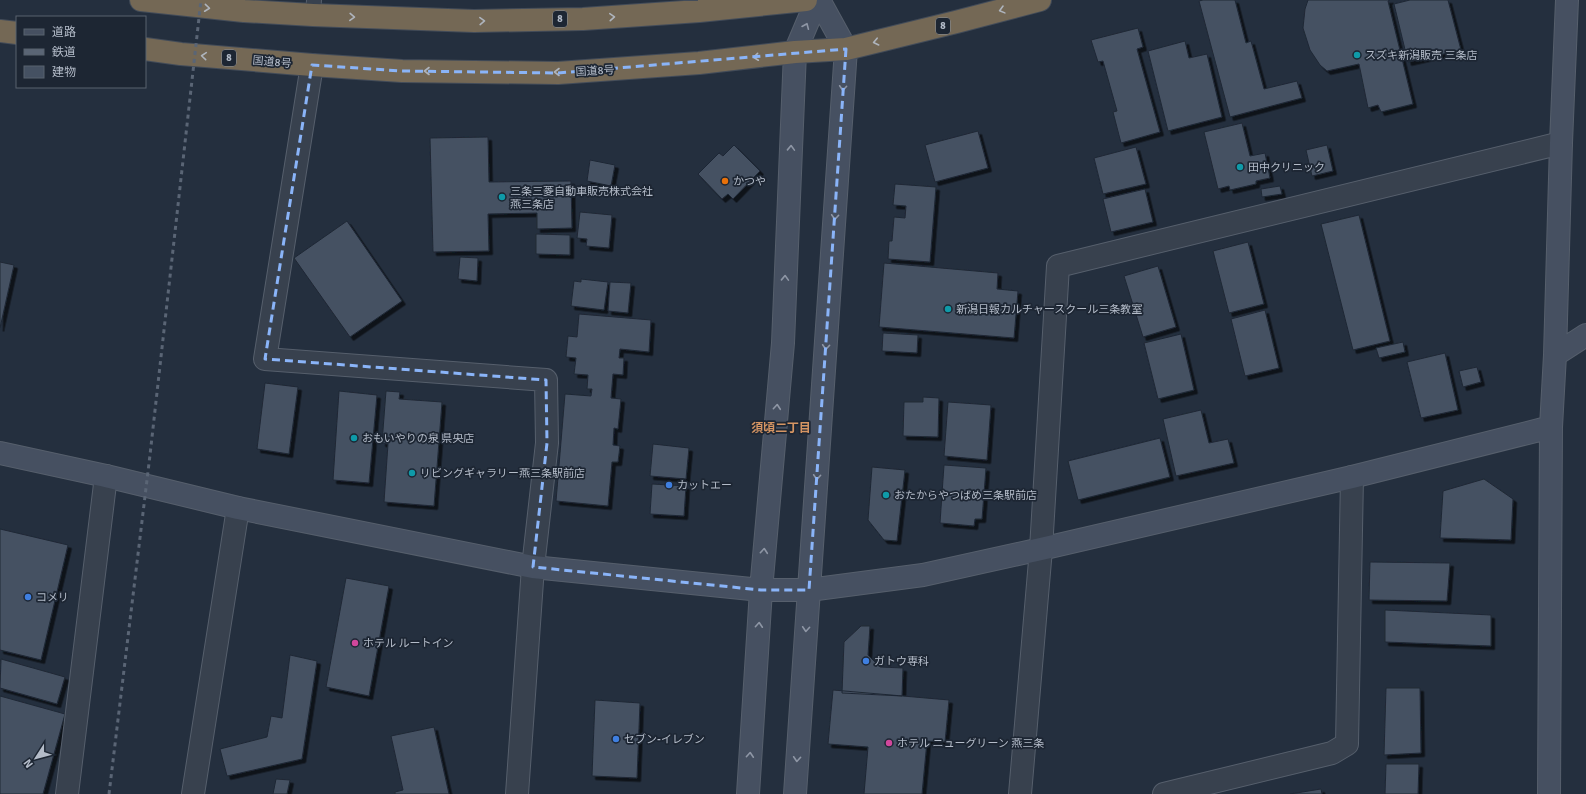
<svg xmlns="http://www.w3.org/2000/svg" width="1586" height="794" viewBox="0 0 1586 794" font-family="Signika,'Noto Sans JP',sans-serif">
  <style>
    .building { fill: #455162; stroke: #1f2835; filter: url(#shadow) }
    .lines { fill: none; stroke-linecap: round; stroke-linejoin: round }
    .lane-casing { stroke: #565f6c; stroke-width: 16 }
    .street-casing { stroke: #565f6c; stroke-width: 24 }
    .secondary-casing { stroke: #565f6c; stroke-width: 24 }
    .highway-casing { stroke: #434c59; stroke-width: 24 }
    .lane { stroke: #38414e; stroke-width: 14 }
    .street { stroke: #38414e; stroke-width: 22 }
    .secondary { stroke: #465061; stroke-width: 22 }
    .highway { stroke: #746855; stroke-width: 22 }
    .rail { stroke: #5a6575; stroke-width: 3; stroke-dasharray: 4 4; stroke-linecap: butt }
    .oneway { stroke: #aeb4bd }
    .oneway2 { stroke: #8e96a5 }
    .marked { fill: none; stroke: #8ab4f8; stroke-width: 3; stroke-dasharray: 8 5; stroke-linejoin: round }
    .culture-dot { fill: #0f9aa8; stroke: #1d2633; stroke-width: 1.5 }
    .food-dot { fill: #e8710a; stroke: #1d2633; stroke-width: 1.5 }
    .shop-dot { fill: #3f7fe0; stroke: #1d2633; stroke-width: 1.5 }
    .hotel-dot { fill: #d1479c; stroke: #1d2633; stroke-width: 1.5 }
    .labels { text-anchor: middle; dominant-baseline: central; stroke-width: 3.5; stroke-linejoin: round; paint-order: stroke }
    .shield { fill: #1d2633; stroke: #878f9c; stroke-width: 1 }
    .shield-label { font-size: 10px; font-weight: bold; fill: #b4bcc9 }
    .poi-label { font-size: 11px; fill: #b4bcc9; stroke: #1d2633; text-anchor: start }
    .street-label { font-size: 11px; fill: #b4bcc9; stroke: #1d2633 }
    .neighbourhood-label { font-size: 12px; font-weight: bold; fill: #d59563; stroke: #1d2633 }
  </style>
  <defs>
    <filter id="shadow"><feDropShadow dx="3.5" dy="3.5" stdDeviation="0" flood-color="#0009"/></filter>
  </defs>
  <rect width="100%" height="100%" fill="#242f3e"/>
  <path class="building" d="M1203,0H1235L1246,43L1251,41L1264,89L1297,81L1302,98L1230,117L1199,1Z
    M1308,0H1390L1388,1L1413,104L1381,112L1378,105L1368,108L1359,64L1327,71L1320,65L1310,50L1303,28L1305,9Z
    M1410,0H1448L1461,50L1408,62L1394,4Z
    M1138,28L1143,47L1137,49L1160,132L1121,143L1113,112L1117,111L1103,61L1098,62L1091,40Z
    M1185,41L1189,58L1207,54L1222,117L1168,131L1148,51Z
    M1242,123L1250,156L1265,153L1270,178L1256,181V184L1230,190L1229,186L1218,189L1204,132Z
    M978,131L988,168L935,182L925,145Z
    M488,137L489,182L571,181L572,228L537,229V213L488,214L489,251L433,252L430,138Z
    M734,145L760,171L733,199L728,194L722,199L698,174L719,153L723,156Z
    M1327,145L1333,171L1312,176L1306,150Z
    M1136,147L1146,184L1103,194L1094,158Z
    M590,160L615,165L611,186L587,181Z
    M895,184L936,187L930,262L888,259L889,241H892L894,217L905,218L906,206L893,205Z
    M1280,186L1282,194L1262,197L1261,189Z
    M1145,189L1153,222L1111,232L1103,199Z
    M580,212L612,215L609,248L586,246L587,239L577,238Z
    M1359,215L1390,341L1353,350L1321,224Z
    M347,221L402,301L350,337L294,258Z
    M536,234L570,235V255L536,254Z
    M1248,242L1264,304L1229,313L1213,251Z
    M460,257L478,258L477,281L458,279Z
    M0,262L14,265L0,328Z
    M884,263L998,273L997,289L1018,291L1014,338L879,327Z
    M1158,266L1176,327L1143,337L1124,276Z
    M581,279L608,282L604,310L571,306L574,281L581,282Z
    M610,282L631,283L628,313L608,311Z
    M1265,310L1279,368L1245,376L1231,319Z
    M579,314L651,320L649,352L620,349L619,358H624L623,375L613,374L611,398L621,399L618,429L614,428L613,445L620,446L618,462H612L608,506L556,501L565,394L591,396L592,389H587L588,375L574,374L576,358L566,357L568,336L577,337Z
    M883,333L918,335L917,353L882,351Z
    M1181,334L1194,390L1158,399L1144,343Z
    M1403,342L1405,352L1379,358L1376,348Z
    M1445,353L1458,410L1421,418L1407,362Z
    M1477,367L1481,382L1463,387L1459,371Z
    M265,383L298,387L289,454L257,449Z
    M339,391L377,395L369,483L333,480Z
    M386,391L400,392L399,399L442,402L434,506L384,502L388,444L382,443Z
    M923,397L939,398L938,437L903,436L904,402H923Z
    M948,402L991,405L987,460L944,456Z
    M1201,410L1209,443L1228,439L1234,463L1176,476L1163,419Z
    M1160,438L1170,477L1078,500L1068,461Z
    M653,444L689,448L686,479L650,476Z
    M944,465L986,468L982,519H975L974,526L940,523Z
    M872,467L905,470L897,541L884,540L868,520Z
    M1484,479L1513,499L1511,540L1440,538L1443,491Z
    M652,484L686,486L684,516L650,514Z
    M0,529L68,545L41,660L0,650Z
    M1370,562L1450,563L1447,601L1369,600Z
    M346,578L389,586L369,696L326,687Z
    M1385,610L1491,615V646L1385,642Z
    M861,626H870L868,655L880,667L903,668L902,696L842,693L844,642Z
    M290,655L317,661L302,759L227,776L220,749L267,737L271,716L282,718Z
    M1,659L65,677L57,704L0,688Z
    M1386,688H1420L1421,753L1384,755Z
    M833,690L949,700L945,742L927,741L922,794H864L868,747L828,744Z
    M0,696L65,714L43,794H0Z
    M595,700L640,703L637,778L592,776Z
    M434,727L449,794H395V792L403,790L391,736Z
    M1386,764H1419L1418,794H1385Z
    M276,779L290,780L287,794H273Z
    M1321,789L1322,794H1290Z"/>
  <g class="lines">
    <g class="lane-casing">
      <path id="lane" d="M313,15L314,0"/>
    </g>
    <g class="street-casing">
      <path id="street" d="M312,65L265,359L546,380L547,443L533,567L517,794
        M67,794L106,476
        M193,794L238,508
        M1020,794L1041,549L1058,266L1561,143
        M1164,794L1332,753L1347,744L1352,477"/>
    </g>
    <g class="secondary-casing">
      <path id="secondary" d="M1555,355L1586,335
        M0,453L106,476L238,508L533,567L761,590H809L923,575L1041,549L1352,477L1551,427
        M748,794L761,590L783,343L795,52L817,0
        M795,794L846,49L819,0
        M1549,794L1551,427L1555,355L1561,143L1567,0"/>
    </g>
    <g class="highway-casing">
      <path id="highway" d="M141,0L244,11L313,15L474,21L583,19L699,11L806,0
        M0,31L17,33
        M145,49L181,54L312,65L402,71L558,73L699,63L795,52L846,49L956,22L1040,0"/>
    </g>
    <use href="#lane" class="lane"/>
    <use href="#street" class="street"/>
    <use href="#secondary" class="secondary"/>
    <use href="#highway" class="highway"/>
    <path class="rail" d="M109,794L150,455L201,0"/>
  </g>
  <defs><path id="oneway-chevron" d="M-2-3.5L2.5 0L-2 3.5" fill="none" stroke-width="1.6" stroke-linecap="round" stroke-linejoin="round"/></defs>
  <g class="oneway">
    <use href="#oneway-chevron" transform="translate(207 8) rotate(6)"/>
    <use href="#oneway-chevron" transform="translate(1002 10) rotate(165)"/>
    <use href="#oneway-chevron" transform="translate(352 17) rotate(2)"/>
    <use href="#oneway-chevron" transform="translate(612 17) rotate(-4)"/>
    <use href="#oneway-chevron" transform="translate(482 21) rotate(-2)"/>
    <use href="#oneway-chevron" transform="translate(876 42) rotate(167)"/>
    <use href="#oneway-chevron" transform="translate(204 56) rotate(-175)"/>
    <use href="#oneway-chevron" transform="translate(756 57) rotate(174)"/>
    <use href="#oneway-chevron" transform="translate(427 71) rotate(-180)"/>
    <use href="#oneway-chevron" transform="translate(557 72) rotate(180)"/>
  </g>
  <g class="oneway2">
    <use href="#oneway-chevron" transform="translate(806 26) rotate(-67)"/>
    <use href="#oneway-chevron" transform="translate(843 88) rotate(94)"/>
    <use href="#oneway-chevron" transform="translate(791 148) rotate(-88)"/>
    <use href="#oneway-chevron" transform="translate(835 217) rotate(94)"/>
    <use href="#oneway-chevron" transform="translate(785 278) rotate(-88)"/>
    <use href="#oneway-chevron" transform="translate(826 347) rotate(94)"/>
    <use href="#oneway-chevron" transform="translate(777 407) rotate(-85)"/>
    <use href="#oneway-chevron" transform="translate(817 477) rotate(94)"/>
    <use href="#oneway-chevron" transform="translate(764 551) rotate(-85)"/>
    <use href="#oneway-chevron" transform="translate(759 625) rotate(-86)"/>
    <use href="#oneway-chevron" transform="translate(806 629) rotate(94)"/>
    <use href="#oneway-chevron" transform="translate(750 755) rotate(-86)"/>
    <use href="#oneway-chevron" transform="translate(797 759) rotate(94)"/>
  </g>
  <path class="marked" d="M846,49L809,590H761L533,567L547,443L546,380L265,359L312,65L402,71L558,73Z"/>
  <g class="culture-dot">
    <circle cx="1357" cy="55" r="4"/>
    <circle cx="1240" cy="167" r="4"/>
    <circle cx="502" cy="197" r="4"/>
    <circle cx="948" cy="309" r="4"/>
    <circle cx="354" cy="438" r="4"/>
    <circle cx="412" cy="473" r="4"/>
    <circle cx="886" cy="495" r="4"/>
  </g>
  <circle class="food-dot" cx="725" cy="181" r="4"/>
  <g class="shop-dot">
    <circle cx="669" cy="485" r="4"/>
    <circle cx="28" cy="597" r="4"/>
    <circle cx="866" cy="661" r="4"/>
    <circle cx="616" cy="739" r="4"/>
  </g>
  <g class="hotel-dot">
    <circle cx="355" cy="643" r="4"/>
    <circle cx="889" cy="743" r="4"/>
  </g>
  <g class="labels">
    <g class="shield">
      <rect x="553" y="11" width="14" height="16" rx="3"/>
      <rect x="936" y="18" width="14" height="16" rx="3"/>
      <rect x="222" y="50" width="14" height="16" rx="3"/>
    </g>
    <g class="shield-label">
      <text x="560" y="19">8</text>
      <text x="943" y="26">8</text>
      <text x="229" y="58">8</text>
    </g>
    <g class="poi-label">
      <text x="1365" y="55">スズキ新潟販売 三条店</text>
      <text x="1248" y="167">田中クリニック</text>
      <text x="733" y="181">かつや</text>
      <text x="510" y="191">三条三菱自動車販売株式会社<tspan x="510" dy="13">燕三条店</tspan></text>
      <text x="956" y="309">新潟日報カルチャースクール三条教室</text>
      <text x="362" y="438">おもいやりの泉 県央店</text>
      <text x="420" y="473">リビングギャラリー燕三条駅前店</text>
      <text x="677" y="485">カットエー</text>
      <text x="894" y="495">おたからやつばめ三条駅前店</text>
      <text x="36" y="597">コメリ</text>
      <text x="363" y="643">ホテル ルートイン</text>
      <text x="874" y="661">ガトウ専科</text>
      <text x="624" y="739">セブン-イレブン</text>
      <text x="897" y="743">ホテル ニューグリーン 燕三条</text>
    </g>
    <g class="street-label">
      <text transform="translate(272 62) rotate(5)">国道8号</text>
      <text transform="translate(595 71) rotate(-3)">国道8号</text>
    </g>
    <g class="neighbourhood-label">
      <text x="781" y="428">須頃二丁目</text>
    </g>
  </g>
  <rect x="16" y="16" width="130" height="72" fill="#1d2633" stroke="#59626f"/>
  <rect x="24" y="29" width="20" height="6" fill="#465061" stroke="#59626f"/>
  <text x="52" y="36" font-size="12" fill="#b4bcc9">道路</text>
  <rect x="24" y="49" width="20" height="6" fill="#5a6575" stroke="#59626f"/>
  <text x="52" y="56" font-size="12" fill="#b4bcc9">鉄道</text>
  <rect x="24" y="66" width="20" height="12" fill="#455162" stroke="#59626f"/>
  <text x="52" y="76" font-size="12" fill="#b4bcc9">建物</text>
  <g transform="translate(36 758) rotate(234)" stroke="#1d2633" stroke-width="3" paint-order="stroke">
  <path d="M0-3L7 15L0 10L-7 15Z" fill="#b4bcc9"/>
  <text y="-6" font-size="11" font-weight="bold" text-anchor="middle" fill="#b4bcc9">N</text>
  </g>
</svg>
